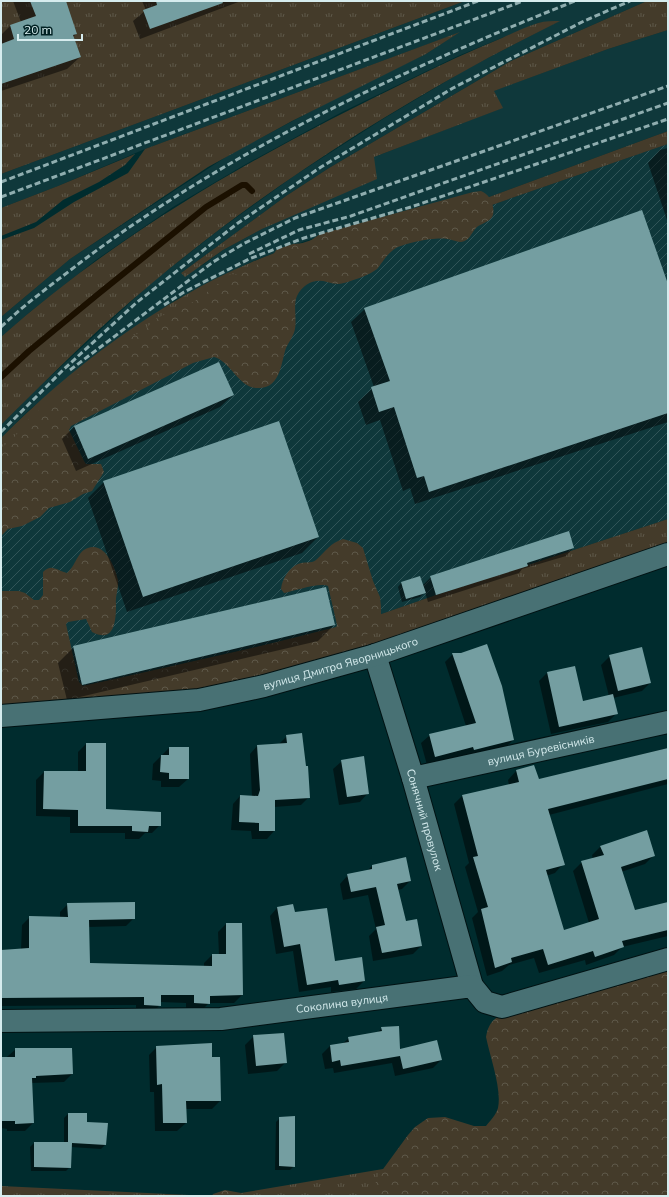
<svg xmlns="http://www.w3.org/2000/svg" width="669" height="1197" viewBox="0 0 669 1197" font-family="Mulish,sans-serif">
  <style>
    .built { fill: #0f383b }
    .industrial { fill: url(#industrial-furrows) }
    .grass { fill: url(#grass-tufts) }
    .forest { fill: url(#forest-crowns) }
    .shadow { fill: #0007 }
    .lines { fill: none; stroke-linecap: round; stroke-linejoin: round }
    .stream { stroke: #1b1000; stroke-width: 6 }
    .building { fill: #749ea1 }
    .street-casing { stroke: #001213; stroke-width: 24 }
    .street { stroke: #487174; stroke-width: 22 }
    .rail { stroke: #8fadaf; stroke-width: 3; stroke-dasharray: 6 3; stroke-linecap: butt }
    .labels { text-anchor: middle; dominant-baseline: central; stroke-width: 4; stroke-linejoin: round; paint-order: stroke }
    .street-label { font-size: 11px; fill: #d6ecee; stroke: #012123 }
  </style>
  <defs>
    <pattern id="industrial-furrows" width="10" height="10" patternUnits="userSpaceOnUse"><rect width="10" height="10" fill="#0f383b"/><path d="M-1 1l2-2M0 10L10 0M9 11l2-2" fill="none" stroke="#315558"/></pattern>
    <pattern id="grass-tufts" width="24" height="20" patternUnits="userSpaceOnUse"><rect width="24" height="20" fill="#443b2a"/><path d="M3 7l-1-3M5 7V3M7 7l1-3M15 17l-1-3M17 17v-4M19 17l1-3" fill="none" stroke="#5e5849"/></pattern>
    <pattern id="forest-crowns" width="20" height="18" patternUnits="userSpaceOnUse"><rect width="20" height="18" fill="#443b2a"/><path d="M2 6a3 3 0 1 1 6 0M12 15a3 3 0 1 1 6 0" fill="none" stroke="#5e5849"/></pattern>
  </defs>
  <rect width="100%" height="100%" fill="#002c2e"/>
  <path class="built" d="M465,1H647L511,61L329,168L286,196L181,273L203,265L223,250L262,229L317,203L374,157L502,108L493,91L608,49L668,30V131L397,231L389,216L305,241L251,262L177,299L103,349L28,411L1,438V425L37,389L150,284L219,230L294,176L383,119L467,69L559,21L538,23L458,56L342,112L246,164L173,207L96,260L30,312L1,337V317L70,259L232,153L359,86L426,54L458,33L145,149L58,186L1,208V174Z"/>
  <path class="industrial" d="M668,144V519L436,595L341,628L83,686L1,697V481L122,365L295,273Z"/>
  <path class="grass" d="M1,1H465L1,174Z
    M647,1H668V30L608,49L494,91L503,108L374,157L377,179L262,229L223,250L185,277L181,273L286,196L329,168L511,61Z
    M560,21C529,37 498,52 468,69C356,131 249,202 151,284C98,328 49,377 1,425V337C123,229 263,151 410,80C440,65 470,51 502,38C513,33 525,27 538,23C545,21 553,21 560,21Z
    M460,32L426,54L292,121L208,167L70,259L1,317V240L34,228L74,202L128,173L145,149Z
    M668,131V144L295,273L122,365L1,481V438C70,368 161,300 252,262C297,243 343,230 390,216L397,231Z
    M135,154L125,165L99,182L63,200L36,222L1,236V208L58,186Z
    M668,519V544L371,646L262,681L1,697L83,686L341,628L436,595Z
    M383,1169L387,1196H223Z
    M1,1186L210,1196H1Z"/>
  <path class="forest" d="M481,191C488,194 492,200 493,207C496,222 484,221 476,228C471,233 470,241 461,242C456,242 451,239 447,239C434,237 407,243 396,248C388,253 383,261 378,268C373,274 347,283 339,284C335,284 331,283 327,282C315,278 303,284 297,296C293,305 297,319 295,329C294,335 289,342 286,348C281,362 281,387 260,388C239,390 232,362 214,357L193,363L71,426L69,430L84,461L86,464H101L104,472L92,491L83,494L70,502L49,508L40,517L22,526L8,529L1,536V448L13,439L31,416L62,394L78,374L128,339L144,330L157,318L195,301L231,274L239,275L272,256L277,249L293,244L307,243L320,234L473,192Z
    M343,539L357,543L363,548L373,581L380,597L381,606V626L375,631L363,636L356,642L350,653L292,667L267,670L253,675L214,694L1,705V591H19L25,593L34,600H39L43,595V572C52,563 57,571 67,573C76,566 77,551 88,548C105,542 115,567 118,580C119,588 115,596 116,604C116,620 115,644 92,632L86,619L68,622L66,624L79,682L83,686L178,667L336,627L337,625L328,586C320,582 294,591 284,593L281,589C282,579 289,568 298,564C304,561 311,564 316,560C326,551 330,543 343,539Z
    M668,966V1196H371L378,1176L408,1135L415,1127L428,1118L445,1117L474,1126H486C490,1121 496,1115 498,1108C502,1089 490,1057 486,1037C489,1019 498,1016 513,1010Z
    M225,1190L258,1196H212L213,1194Z"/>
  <path class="shadow" d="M13,1H65L76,34L73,37L80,57L67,69L1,91V35L10,26L21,22Z
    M142,1H241L140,39L133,21L146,10Z
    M668,148V223L648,163L660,150Z
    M668,287V422L415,504L410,488L403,491L380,420L366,425L358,402L374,387L351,322L365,309Z
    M219,363L233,395L220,407L76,471L62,439L74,427Z
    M104,482L318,537L302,553L127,612L88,498Z
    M573,548L566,556L522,569L519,573L428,602L425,592L420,597L402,602L398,587L401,583L422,586L431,577Z
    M334,625L318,641L67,700L58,663L74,647Z
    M453,654L513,740L505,748L465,757V755L427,765L421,743L430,735L466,726L445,662Z
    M610,656L650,683L642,691L613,698L616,714L608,722L551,734L539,681L547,673L582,702L609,696L601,665Z
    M287,736L309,797L301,805L274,807V831L267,839H252L251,831L231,830L233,804L240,796L252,797L250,754L257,746L279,744Z
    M86,744L105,810L160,825L152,833H145L139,839H125V833H70V817L36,816V780L44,772H78V752Z
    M169,748H188V779L179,787H161V781L152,780L153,764Z
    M668,748V784L549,815L563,864L555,873L546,876L563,932L589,923L573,871L582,862L593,859L592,855L601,846L654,855L645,864L621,872L634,911L668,903V936L622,947L614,955L586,965L585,960L539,973L534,958L509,965L502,971L487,976L472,918L478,912L465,867L469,863L454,804L462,796L509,785L508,780L516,771L538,780Z
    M342,761L368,793L360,802L339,805L333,769Z
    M372,866L410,881L402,889L398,890L405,922L421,946L413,954L373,961L369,936L376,929L368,895L343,900L340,884L348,875L367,871Z
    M68,904L134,918L126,926L88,927L89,964L204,967V963L212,955H219L218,932L226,924H241L242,995L234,1003H209L201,1011H186V1003L160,1002V1005L152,1013H136V1005L1,1006V951L21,950L22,925L30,917L60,918V912Z
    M277,908L294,914L334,962L364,981L356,989L331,992V987L299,992L293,951L276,954L270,916Z
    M382,1028L399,1050L441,1060L433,1068L395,1076L392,1063L334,1073L333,1068L325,1069L322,1054L330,1046L342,1044L349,1038L378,1032Z
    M254,1036L286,1062L277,1071L248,1074L245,1045Z
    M157,1047L219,1058L220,1101L212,1109H185L186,1123L177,1131H155L154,1092H150L149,1055Z
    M16,1049L72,1074L64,1082L31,1083L33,1123L25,1131H7V1129L1,1128V1062Z
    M68,1114L86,1123L105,1145L101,1149L71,1147L70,1167L66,1171H31L30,1147L34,1143H64V1118Z
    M280,1118L294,1166L290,1170H275L276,1122Z"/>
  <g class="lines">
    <path class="stream" d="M1,377L29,351L97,295L206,207L242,185H246L252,191"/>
  </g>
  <path class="building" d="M30,1H66L77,34L73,35L81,57L1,84V44L14,39L10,25L36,16Z
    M156,1H222L223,3L150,29L143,10L157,5Z
    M642,210L668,284V413L429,492L424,476L417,478L394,407L379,412L371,387L390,381L364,308Z
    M219,362L234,395L88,459L74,426Z
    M279,421L319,537L143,597L103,481Z
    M569,531L574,548L527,563L528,566L436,595L430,576Z
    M420,576L426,593L406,599L401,582Z
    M326,587L335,625L82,685L73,646Z
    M487,644L502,686L514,740L474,750L473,747L435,757L429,734L476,723L452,653H461Z
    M642,647L651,683L618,691L609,655Z
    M575,666L583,701L613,694L618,714L559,727L547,672Z
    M302,733L306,766H308L310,798L275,800V831H259V823L239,822L240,795L258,796L260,790L257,745L287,743L286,735Z
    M86,743H106V809L161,812V826H149L148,832L132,831V826H78V810L43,809L44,771H86Z
    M169,747H189V779H169V773L160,772L161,755H169Z
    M668,748V779L548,809L565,865L546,870L564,930L599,919L581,861L604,855L600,846L647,830L655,856L621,867L635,910L668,902V930L622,941L624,947L595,957L593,951L548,965L543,949L511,958L512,962L495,968L481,909L488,907L473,857L478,856L462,795L519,782L516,770L534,765L539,779Z
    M364,756L369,794L347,797L341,760Z
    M406,857L411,881L397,884L406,921L417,919L422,946L382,953L376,927L385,925L376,887L351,892L347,874L372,869V865Z
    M135,902V919L89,920L90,963L212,966V954H226V923H242L243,995L210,996V1004L194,1003V995H161V1006L144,1005V997L1,998V950L29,948V916L68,917L67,903Z
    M293,904L295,912L327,908L335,961L362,957L365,981L339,985L338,980L307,985L300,944L284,947L277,907Z
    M399,1026L400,1049L437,1040L442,1060L403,1069L400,1056L341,1066L340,1060L332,1062L330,1045L349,1042L348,1037L382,1031L381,1027Z
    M284,1033L287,1063L256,1066L253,1035Z
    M212,1043V1057H220L221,1101H186L187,1123H163L162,1084L157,1085L156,1046Z
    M15,1048H72L73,1074L36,1076V1078H32L34,1123L15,1124V1121H1V1057H15Z
    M68,1113H87V1122L108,1123L106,1145L72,1143L71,1168L34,1167V1142H68Z
    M295,1116V1167L279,1166V1117Z"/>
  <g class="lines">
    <g class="street-casing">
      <g id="street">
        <path id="s1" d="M375,655L413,778L472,986"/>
        <path id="s2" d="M1,716L199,700L264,686L375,655L668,554"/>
        <path id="s3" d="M413,778L668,722"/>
        <path id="s4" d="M1,1021L221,1019L472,986L485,1002L502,1007L668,959"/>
      </g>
    </g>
    <use href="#street" class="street"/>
    <path class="rail" d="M1,182L478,1
      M1,197L523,1
      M249,254L299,230L351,216L668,103
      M164,305L184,292L249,259L304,238L411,207L668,119
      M1,327C26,303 54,283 81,262C231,149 402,70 575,1
      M70,370L213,262L243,244L295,218L668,86
      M1,432L63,370L136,303L238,223L321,167L453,88L584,21L630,1"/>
  </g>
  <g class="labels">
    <g class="street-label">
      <text stroke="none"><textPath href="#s2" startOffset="345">вулиця Дмитра Яворницького</textPath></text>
      <text stroke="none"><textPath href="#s3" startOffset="131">вулиця Буревісників</textPath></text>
      <text stroke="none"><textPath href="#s1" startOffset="172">Сонячний провулок</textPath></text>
      <text stroke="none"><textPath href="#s4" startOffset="342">Соколина вулиця</textPath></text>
    </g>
  </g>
  <rect width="669" height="1197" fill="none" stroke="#d6ecee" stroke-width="4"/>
  <path d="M18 34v6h64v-6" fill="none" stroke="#d6ecee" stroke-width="2"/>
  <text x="24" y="34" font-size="12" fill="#d6ecee" stroke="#012123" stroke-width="3" paint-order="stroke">20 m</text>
</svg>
